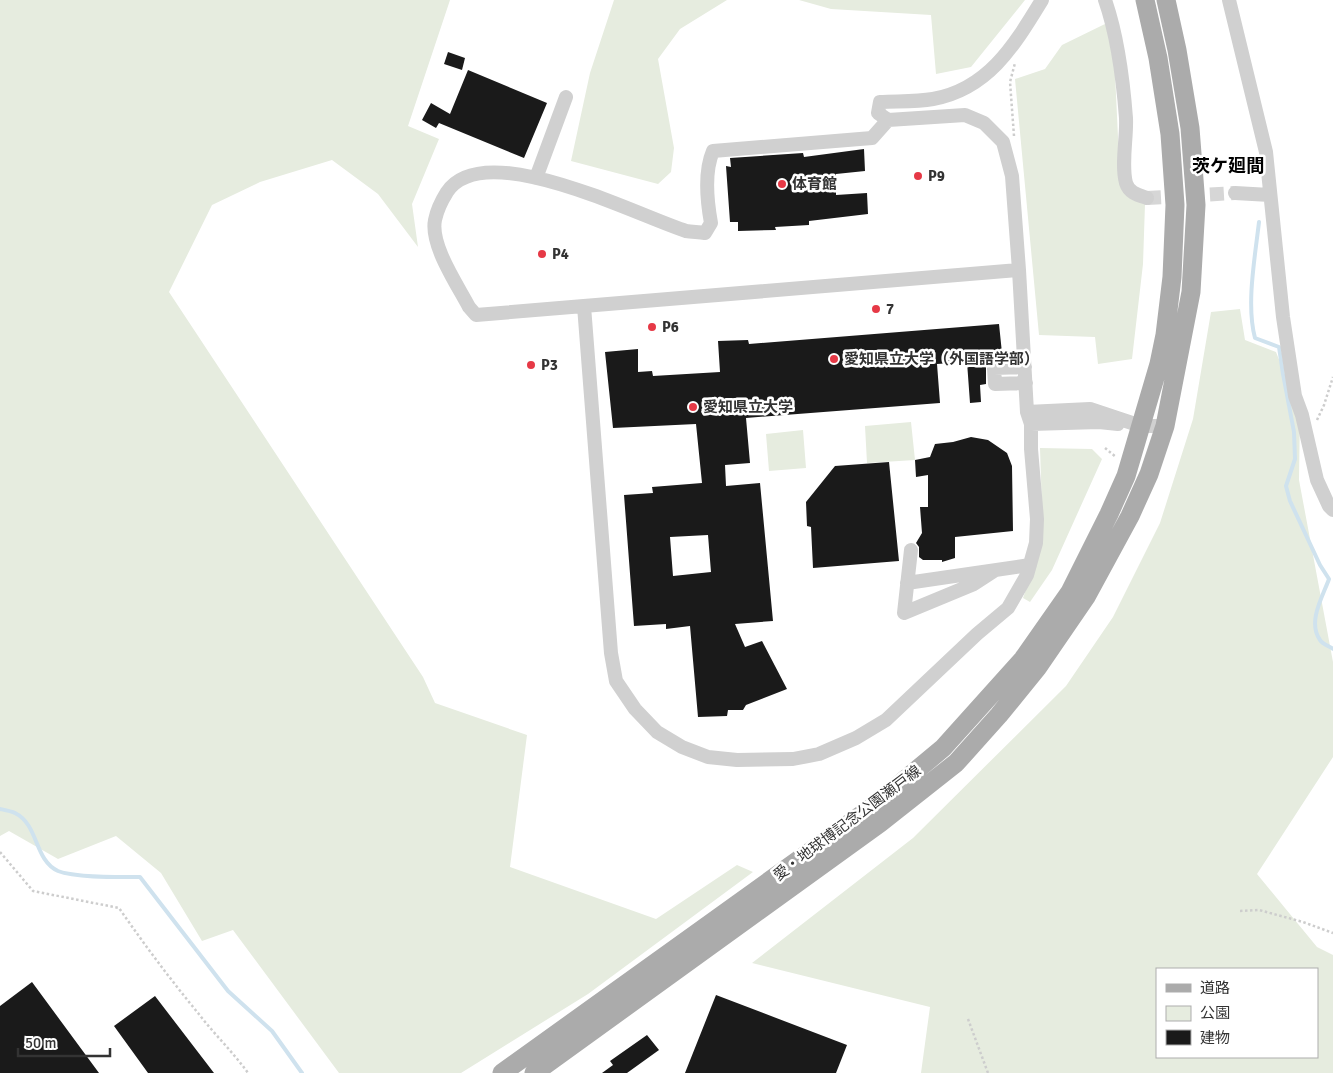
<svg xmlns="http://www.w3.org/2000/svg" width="1333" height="1073" viewBox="0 0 1333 1073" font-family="Signika,'Noto Sans JP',sans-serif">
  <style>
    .green { fill: #e6ecdf; fill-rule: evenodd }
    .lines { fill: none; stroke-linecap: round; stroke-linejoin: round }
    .stream { stroke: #cfe2ee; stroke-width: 4 }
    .building { fill: #1a1a1a; fill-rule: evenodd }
    .minor-tunnel { stroke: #d6d6d6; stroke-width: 14; stroke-dasharray: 14 7; stroke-linecap: butt }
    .path { stroke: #cdcdcd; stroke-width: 2.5; stroke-dasharray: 2.5 2.5; stroke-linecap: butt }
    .minor { stroke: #d0d0d0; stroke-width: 14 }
    .major { stroke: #ababab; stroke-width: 19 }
    .poi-dot { fill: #e63946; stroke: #fff; stroke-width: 2 }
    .labels { text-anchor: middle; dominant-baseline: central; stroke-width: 5; stroke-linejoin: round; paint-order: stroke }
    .poi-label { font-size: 15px; font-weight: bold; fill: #333; stroke: #fff; text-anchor: start }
    .street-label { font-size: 15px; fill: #333; stroke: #fff }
    .quarter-label { font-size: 18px; font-weight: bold; fill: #000; stroke: #fff }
  </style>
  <rect width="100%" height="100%" fill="#fff"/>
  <path class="green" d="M0,0H450L408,126L439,139L412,204L418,247L378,194L332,160L260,182L212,205L169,292L423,677L435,703L527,735L510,867L656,919L737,865L753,872L588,994L461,1073H339L233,930L202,941L161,873L116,836L58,859L9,831L0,836Z
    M614,0H727L680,29L658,59L674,148L671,172L658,184L571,161L590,73Z
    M799,0H1025L971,67L936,74L931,15L831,9Z
    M1107,23L1114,52L1120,180L1145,204L1143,264L1132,359L1098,364L1095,337L1039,335L1015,79L1045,69L1062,45Z
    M1240,309L1245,340L1276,352L1300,413L1299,480L1333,662V757L1257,874L1317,947L1333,955V1073H921L930,1007L752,963L913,838L1066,686L1113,617L1160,523L1193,419L1211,312ZM1157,969H1317V1057H1157Z
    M911,422L915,460L867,463L865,426Z
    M803,430L806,468L769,471L766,434Z
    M1040,448L1092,449L1102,459L1052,570L1030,602L1023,598L1043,541Z"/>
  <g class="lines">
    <path class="stream" d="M1259,222C1255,257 1246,305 1255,338L1279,347L1283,374L1294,432L1295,459L1286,486L1290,501L1320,565L1329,579C1323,596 1307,622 1320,640C1322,644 1329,646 1333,649
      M0,809C5,810 11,811 15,813C39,825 34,860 58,871C76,878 119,877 140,877L228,991L272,1031L302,1073"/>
  </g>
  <path class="building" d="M448,52L465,58L462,70L444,64Z
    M468,70L547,103L524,158L439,123L436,128L422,120L431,103L450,114Z
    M864,149L865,171L836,174V195L867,193L868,214L809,221V225L775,227L776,230L738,231V222H730L726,166L731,167L730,158L803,153L804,157Z
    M999,324L1002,353L986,354V384L980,385L981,402L970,403L967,362L937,364L940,403L746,418L750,463L725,465L726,486L760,483L773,621L735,624L745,647L762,641L787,689L746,705L743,710H728L727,716L698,717L690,626L666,629V624L634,626L624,495L653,493L652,487L702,483L696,424L613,428L605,352L638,349V372L652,371L653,376L720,372L718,341L748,340L749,344ZM708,535L711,572L673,576L670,537Z
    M971,437L988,440L1007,453L1012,466L1013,531L955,537V558L942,562V560H923L919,557V547L916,543L922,533L920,507H928V475L916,477L915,460L930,457L935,444L953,442Z
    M889,462L899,561L813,568L811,527L807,526L806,502L835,466Z
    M32,982L99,1073H0V1006Z
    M716,995L847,1045L836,1073H685Z
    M155,996L214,1073H148L114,1026Z
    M647,1035L659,1050L627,1073H602L613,1065L610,1061Z"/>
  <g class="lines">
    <path class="minor-tunnel" d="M1147,198L1235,193"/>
    <path class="path" d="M1014,136L1010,82L1015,63
      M1317,420L1324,405L1333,377
      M1105,448L1116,457
      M0,852L33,891L119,908C144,944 170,979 198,1013C214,1034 233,1052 248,1073
      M1240,911L1259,910L1303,922L1333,933
      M968,1019L988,1073"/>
    <path class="minor" d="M1105,0C1118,37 1123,79 1126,118C1127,138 1121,164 1126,183C1129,193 1138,195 1147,198
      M1229,0L1266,152L1283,317L1295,396L1302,415L1317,480L1329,506L1333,510
      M888,120L872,138L713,151C704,172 707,201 711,223L705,233C699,232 692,232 686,231C638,216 484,136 447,192C442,200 437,210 435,220C430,245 457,284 469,307L476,315L1019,270
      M536,178L566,97
      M1235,193L1270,195
      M584,306L611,653L616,681L635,709L657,732L682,747L708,757L737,760L793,759L819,754L856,738L886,720L977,634L1008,608L1027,575L1036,543L1037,519L1031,449V424L1027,412L1019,270L1012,176L1003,142L984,123L965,115L888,120L878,113L880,102C897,101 916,102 933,99C989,89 1015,44 1042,0
      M1025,367L994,368L995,384L1026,383
      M1027,412L1090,409L1141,426H1165
      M1031,424L1099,422L1118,424
      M911,550L904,613L974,584L994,571
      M907,583L1030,565"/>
    <path class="major" d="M502,1073L871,808L943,748L1023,659L1070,592L1109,514L1126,476L1159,364L1165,335L1172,277L1175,205L1170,134L1158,58L1145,0
      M534,1073L880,823L956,763L999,715L1038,667L1086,597L1130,516L1149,474L1165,426L1191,292L1196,205L1190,128L1177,50L1166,0"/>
  </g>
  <g class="poi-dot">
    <circle cx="918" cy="176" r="5"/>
    <circle cx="782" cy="184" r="5"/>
    <circle cx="542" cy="254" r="5"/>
    <circle cx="876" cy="309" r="5"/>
    <circle cx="652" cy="327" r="5"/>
    <circle cx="834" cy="359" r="5"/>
    <circle cx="531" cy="365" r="5"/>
    <circle cx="693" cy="407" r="5"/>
  </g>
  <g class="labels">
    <g class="poi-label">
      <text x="928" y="176">P9</text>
      <text x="792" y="184">体育館</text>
      <text x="552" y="254">P4</text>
      <text x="886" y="309">7</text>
      <text x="662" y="327">P6</text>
      <text x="844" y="359">愛知県立大学（外国語学部）</text>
      <text x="541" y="365">P3</text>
      <text x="703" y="407">愛知県立大学</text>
    </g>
    <g class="street-label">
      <text transform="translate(847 823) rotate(-37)">愛・地球博記念公園瀬戸線</text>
    </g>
    <g class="quarter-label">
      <text x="1228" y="166">茨ケ廻間</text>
    </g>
  </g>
  <rect x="1156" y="968" width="162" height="90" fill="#ffffff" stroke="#adadad"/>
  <rect x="1166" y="984" width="25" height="8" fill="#ababab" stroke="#adadad"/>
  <text x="1200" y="993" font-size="15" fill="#333333">道路</text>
  <rect x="1166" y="1006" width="25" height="15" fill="#e6ecdf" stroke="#adadad"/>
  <text x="1200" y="1018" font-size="15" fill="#333333">公園</text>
  <rect x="1166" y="1030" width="25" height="15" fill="#1a1a1a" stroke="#adadad"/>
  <text x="1200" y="1043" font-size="15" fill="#333333">建物</text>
  <path d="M18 1048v8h92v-8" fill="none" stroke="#333333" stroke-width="2.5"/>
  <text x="25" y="1048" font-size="15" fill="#333333" stroke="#ffffff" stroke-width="4" paint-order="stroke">50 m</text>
</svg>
